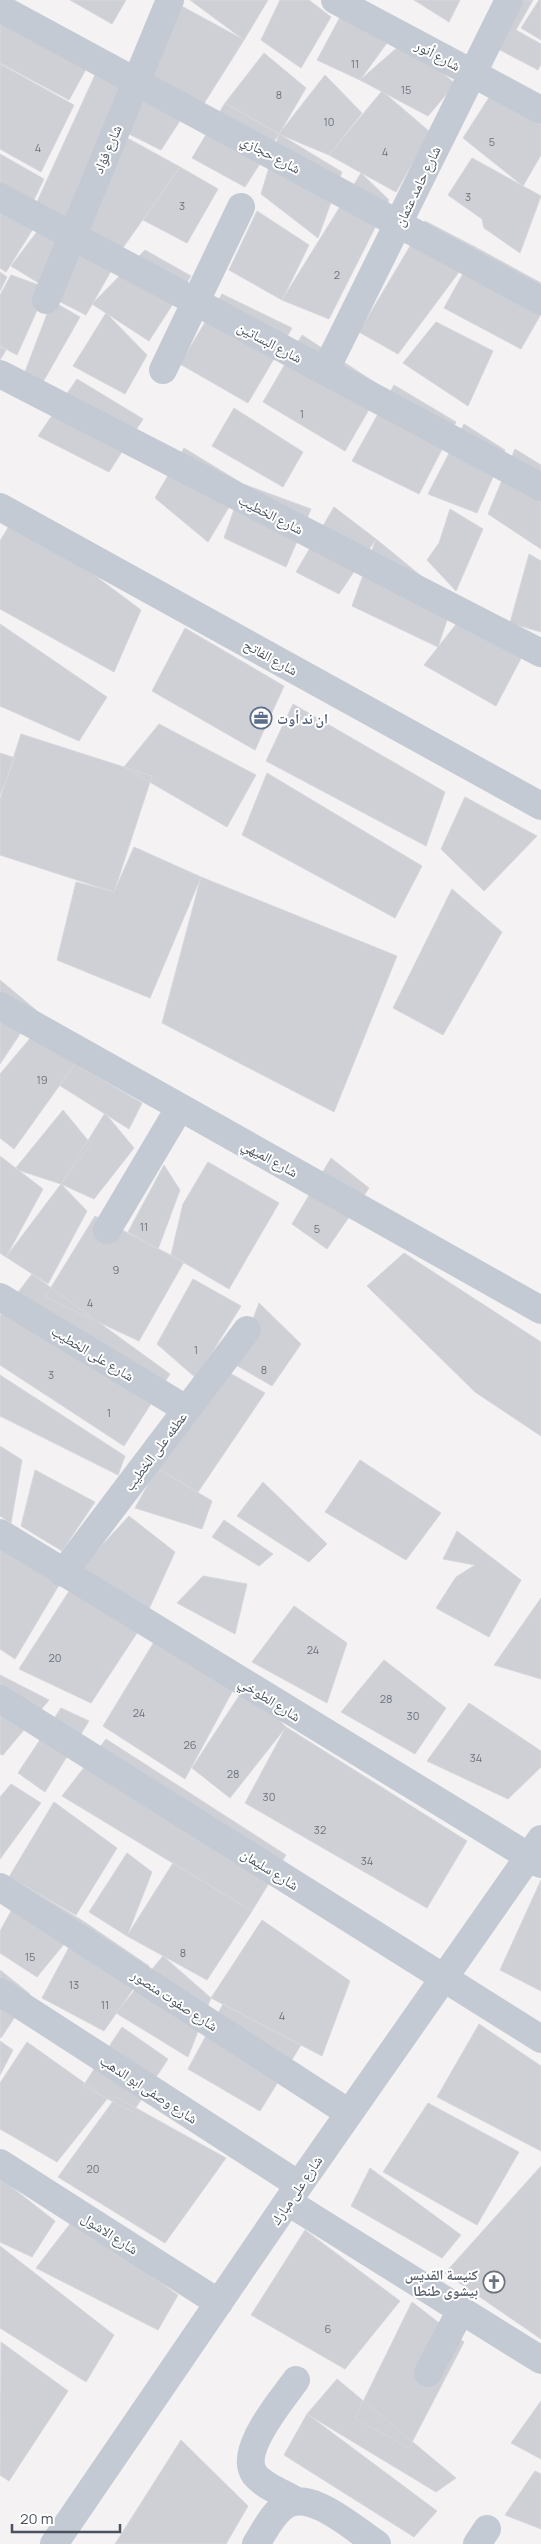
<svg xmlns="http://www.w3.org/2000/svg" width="541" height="2544" viewBox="0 0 541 2544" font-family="Manrope,'Noto Naskh Arabic',sans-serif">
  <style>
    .building { fill: #cfd0d6; stroke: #d6d7dd }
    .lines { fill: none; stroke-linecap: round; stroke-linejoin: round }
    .minor { stroke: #c3cad3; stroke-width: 28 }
    .labels { text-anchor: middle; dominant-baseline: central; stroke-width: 4; stroke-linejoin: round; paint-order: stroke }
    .number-label { font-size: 11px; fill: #6b727d }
    .street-label { font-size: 14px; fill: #4a525f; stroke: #fff }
    .service-label { font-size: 14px; font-weight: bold; fill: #4e5e75; stroke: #fff; text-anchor: start }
    .worship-label { font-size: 14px; font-weight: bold; fill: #5b616d; stroke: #fff; text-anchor: end }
  </style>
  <rect width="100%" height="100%" fill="#f4f2f2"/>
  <path class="building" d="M70,0H126L112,24Z
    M190,0H268L244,40Z
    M280,0H309L331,17L301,68L261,40Z
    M414,0H460L449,22Z
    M507,0H533L516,30L541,44V64L538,70L483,41Z
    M539,0H541V40L521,28Z
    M174,2L244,40L203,105L147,77Z
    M346,6L387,43L360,80L317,60Z
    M0,17L90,62L69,100L0,63Z
    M407,39L455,84L428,116L360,80Z
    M264,53L306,88L279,134L225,103Z
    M0,64L74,105L41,172L0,149Z
    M95,75L130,93L69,224L36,204Z
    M325,75L362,113L329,155L279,134Z
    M382,91L430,132L396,192L329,155Z
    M139,93L183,116L161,150L121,130Z
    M490,96L541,125V155L523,186L463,138Z
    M225,103L279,134L245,187L192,158Z
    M118,133L180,167L122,249L75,227Z
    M279,134L342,172L318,238L261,194Z
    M0,154L44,179L31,206L0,189Z
    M472,158L541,196L520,253L484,228L482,219L448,195Z
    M180,167L218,189L187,243L143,220Z
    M361,173L389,200L329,319L282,300Z
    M0,209L33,229L6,272L0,268Z
    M257,211L309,245L282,300L229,270Z
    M425,221L477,248L398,354L359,332Z
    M42,225L62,236L47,288L11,266Z
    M77,243L115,264L86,315L51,297Z
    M477,248L541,283V314L521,349L444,308Z
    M145,250L191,276L149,341L92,304Z
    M0,272L7,277L0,291Z
    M11,275L47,288L17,355L0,346V295Z
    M222,294L292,328L248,403L180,364Z
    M52,301L80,317L39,389L23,377Z
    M106,313L147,355L125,394L73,366Z
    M436,322L493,351L468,406L403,363Z
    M302,335L382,387L345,451L263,402Z
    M0,347L6,350L0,360Z
    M77,379L143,419L109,472L38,436Z
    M394,385L456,422L419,494L352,461Z
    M234,408L303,452L283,487L212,446Z
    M464,424L505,450L477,513L428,494Z
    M184,448L243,484L208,542L155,498Z
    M515,449L541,465V549L488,514Z
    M243,484L311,509L286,567L224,538Z
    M334,507L376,539L339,594L296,572Z
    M450,509L483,529L456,591L427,560L439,543Z
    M15,516L141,610L114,672L0,609V541Z
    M376,539L453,602L438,647L352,606Z
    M529,554L541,561V632L510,623Z
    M468,609L528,645L496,706L424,665Z
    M0,624L107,697L79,741L0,706Z
    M185,628L284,686L255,750L152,691Z
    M293,704L445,792L426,846L266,761Z
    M159,724L256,775L227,827L124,767Z
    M21,734L152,776L114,892L0,855V799Z
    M0,753L15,758L0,795Z
    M267,773L422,866L395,918L242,835Z
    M465,797L537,836L484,891L441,849Z
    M134,847L201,877L150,998L57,960L76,882L114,892Z
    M201,877L397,956L334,1112L162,1023Z
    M452,889L502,932L443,1035L393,1008Z
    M0,980L36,1010L0,1064Z
    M37,1030L75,1064L14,1149L0,1138V1074Z
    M75,1064L142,1103L129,1129L59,1085Z
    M63,1110L91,1144L61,1184L15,1169Z
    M105,1113L134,1148L94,1199L61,1184Z
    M0,1156L43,1189L6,1257L0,1253Z
    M331,1158L369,1188L327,1249L292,1224Z
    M208,1162L279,1203L229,1289L171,1255L183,1204Z
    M164,1165L180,1190L158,1249L128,1232Z
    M61,1184L87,1211L48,1284L6,1257Z
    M95,1216L184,1262L139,1341L45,1297Z
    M404,1253L541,1342V1436L475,1392L367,1286Z
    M32,1274L170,1374L124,1446L0,1365V1316Z
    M193,1279L241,1306L196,1378L157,1344Z
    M259,1303L301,1344L272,1386L236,1365Z
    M228,1372L265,1393L198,1492L157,1468Z
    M0,1375L125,1456L118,1475L0,1416Z
    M0,1446L22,1460L11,1523L0,1516Z
    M360,1460L441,1513L406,1560L325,1512Z
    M157,1468L212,1501L202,1529L135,1508Z
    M35,1470L95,1502L62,1551L21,1526Z
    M263,1482L327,1544L309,1562L237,1516Z
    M129,1516L175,1552L149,1609L80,1569Z
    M224,1520L273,1554L259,1566L212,1537Z
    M457,1531L521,1580L489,1637L436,1608L456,1577L475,1565L443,1559Z
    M0,1546L59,1585L15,1659L0,1649Z
    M203,1576L247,1584L235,1634L177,1603Z
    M73,1585L137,1633L91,1703L19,1669Z
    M541,1598V1679L494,1665Z
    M294,1606L347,1643L327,1703L252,1662Z
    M154,1642L239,1679L185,1779L103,1726Z
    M384,1660L446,1708L415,1754L341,1712Z
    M0,1675L49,1700L3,1755L0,1754Z
    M246,1685L286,1727L230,1798L192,1768Z
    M469,1703L541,1751V1767L508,1799L427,1761Z
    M61,1708L89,1721L45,1792L18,1773Z
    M286,1727L467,1841L427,1908L245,1803Z
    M106,1739L286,1855L252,1911L62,1796Z
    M11,1784L41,1803L0,1859V1797Z
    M54,1802L117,1848L76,1915L9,1877Z
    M127,1853L152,1872L127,1936L89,1912Z
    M173,1863L252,1911L207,1980L127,1936Z
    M541,1880V1991L500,1970Z
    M25,1886L83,1921L37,1977L0,1953V1931Z
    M262,1920L350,1981L322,2056L211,1998Z
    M83,1921L149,1966L104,2031L42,1998Z
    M163,1956L211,1998L188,2057L116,2013Z
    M0,1970L30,1994L1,2038L0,2037Z
    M223,2004L301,2045L260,2111L188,2069Z
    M479,2024L541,2066V2151L437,2097Z
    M122,2027L168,2059L133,2112L83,2086Z
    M0,2041L13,2050L0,2075Z
    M27,2042L107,2099L57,2162L0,2129V2083Z
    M116,2097L226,2158L165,2243L58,2177Z
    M428,2103L519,2152L477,2225L383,2172Z
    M541,2166V2339L445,2273Z
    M370,2168L461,2235L442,2258L351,2206Z
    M0,2178L55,2221L32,2257L0,2242Z
    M73,2220L178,2295L158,2330L36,2268Z
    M305,2230L400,2301L345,2369L251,2315Z
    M0,2246L114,2335L86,2382L0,2328Z
    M412,2302L464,2342L409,2448L355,2418Z
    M1,2342L68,2391L9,2481L0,2475Z
    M337,2379L456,2478L436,2492L307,2414Z
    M541,2401V2459L511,2443Z
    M307,2414L437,2511L414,2537L284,2455Z
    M181,2440L248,2506L226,2544H115Z
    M535,2471L541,2474V2529L505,2515Z"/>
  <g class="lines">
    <path class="minor" d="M335,0L541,110
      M0,8L541,301
      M0,197L541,487
      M46,300L170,0
      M163,370L241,207
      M325,371L509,0
      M0,374L541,653
      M0,507L541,806
      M0,1006L541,1310
      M107,1230L180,1107
      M0,1297L186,1409
      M0,1533L541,1864
      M63,1573L247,1330
      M0,1699L541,2039
      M0,1887L349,2113
      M0,1992L299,2185
      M0,2163L219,2303
      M288,2202L541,2360
      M428,2373L461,2310
      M295,2500C283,2493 264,2486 255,2475C237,2451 282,2400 296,2380
      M54,2544L299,2185L541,1839
      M256,2544C264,2532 271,2516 283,2507C308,2486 355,2530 377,2544
      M477,2544L487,2529"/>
  </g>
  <defs>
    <g id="office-ring" transform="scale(1.125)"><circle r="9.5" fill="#fff" stroke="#5c6f8a" stroke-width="1.5"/><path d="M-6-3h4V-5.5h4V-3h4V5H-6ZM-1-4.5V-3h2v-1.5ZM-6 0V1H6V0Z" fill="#5c6f8a"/></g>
    <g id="church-ring" transform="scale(1.125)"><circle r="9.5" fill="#fff" stroke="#6b7280" stroke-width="1.5"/><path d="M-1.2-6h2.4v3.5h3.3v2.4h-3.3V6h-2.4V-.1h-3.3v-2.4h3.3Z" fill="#6b7280"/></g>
  </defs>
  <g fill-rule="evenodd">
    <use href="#office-ring" x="261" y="718"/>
    <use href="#church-ring" x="494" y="2282"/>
  </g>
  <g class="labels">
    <g class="number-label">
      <text x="355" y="63">11</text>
      <text x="406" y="89">15</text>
      <text x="279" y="94">8</text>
      <text x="329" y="121">10</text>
      <text x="492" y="141">5</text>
      <text x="38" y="147">4</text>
      <text x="385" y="151">4</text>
      <text x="468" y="196">3</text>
      <text x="182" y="205">3</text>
      <text x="337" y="274">2</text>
      <text x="302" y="413">1</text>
      <text x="42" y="1079">19</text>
      <text x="144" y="1226">11</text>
      <text x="317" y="1228">5</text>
      <text x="116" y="1269">9</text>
      <text x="90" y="1302">4</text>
      <text x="196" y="1349">1</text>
      <text x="264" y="1369">8</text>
      <text x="51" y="1374">3</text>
      <text x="109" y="1412">1</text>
      <text x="313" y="1649">24</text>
      <text x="55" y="1657">20</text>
      <text x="386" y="1698">28</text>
      <text x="139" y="1712">24</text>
      <text x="413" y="1715">30</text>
      <text x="190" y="1744">26</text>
      <text x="476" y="1757">34</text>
      <text x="233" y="1773">28</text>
      <text x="269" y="1796">30</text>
      <text x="320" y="1829">32</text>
      <text x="367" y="1860">34</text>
      <text x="183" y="1952">8</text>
      <text x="30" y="1956">15</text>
      <text x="74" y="1984">13</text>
      <text x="105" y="2004">11</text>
      <text x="282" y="2015">4</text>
      <text x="93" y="2168">20</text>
      <text x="328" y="2328">6</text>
    </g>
    <g class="street-label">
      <text transform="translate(438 55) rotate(28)">شارع أنور</text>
      <text transform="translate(107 149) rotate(-67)">شارع فؤاد</text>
      <text transform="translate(271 154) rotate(28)">شارع حجازي</text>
      <text transform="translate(417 186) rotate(-64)">شارع حامد عثمان</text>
      <text transform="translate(270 342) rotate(28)">شارع البساتين</text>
      <text transform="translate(271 514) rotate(27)">شارع الخطيب</text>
      <text transform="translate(271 657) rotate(29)">شارع الفاتح</text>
      <text transform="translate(270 1158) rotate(29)">شارع الميهي</text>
      <text transform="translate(93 1353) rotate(31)">شارع على الخطيب</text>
      <text transform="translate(155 1451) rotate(-53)">عطفه على الخطيب</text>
      <text transform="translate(270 1699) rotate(32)">شارع الطوخي</text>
      <text transform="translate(270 1869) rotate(32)">شارع سليمان</text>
      <text transform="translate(175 2000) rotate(33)">شارع صفوت منصور</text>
      <text transform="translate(149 2089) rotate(33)">شارع وصفى ابو الدهب</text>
      <text transform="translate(296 2190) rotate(-56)">شارع على مبارك</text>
      <text transform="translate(110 2233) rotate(33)">شارع الاشول</text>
    </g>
    <g class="service-label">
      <text x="277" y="718">ان ند أوت</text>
    </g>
    <g class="worship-label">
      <text x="478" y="2274">كنيسة القديس<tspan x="478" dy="16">بيشوى طنطا</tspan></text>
    </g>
  </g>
  <path d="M12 2524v8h108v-8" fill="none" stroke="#4a525f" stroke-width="2.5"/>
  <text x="20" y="2524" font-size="15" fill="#4a525f" stroke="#ffffff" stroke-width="4" paint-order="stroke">20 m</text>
</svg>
